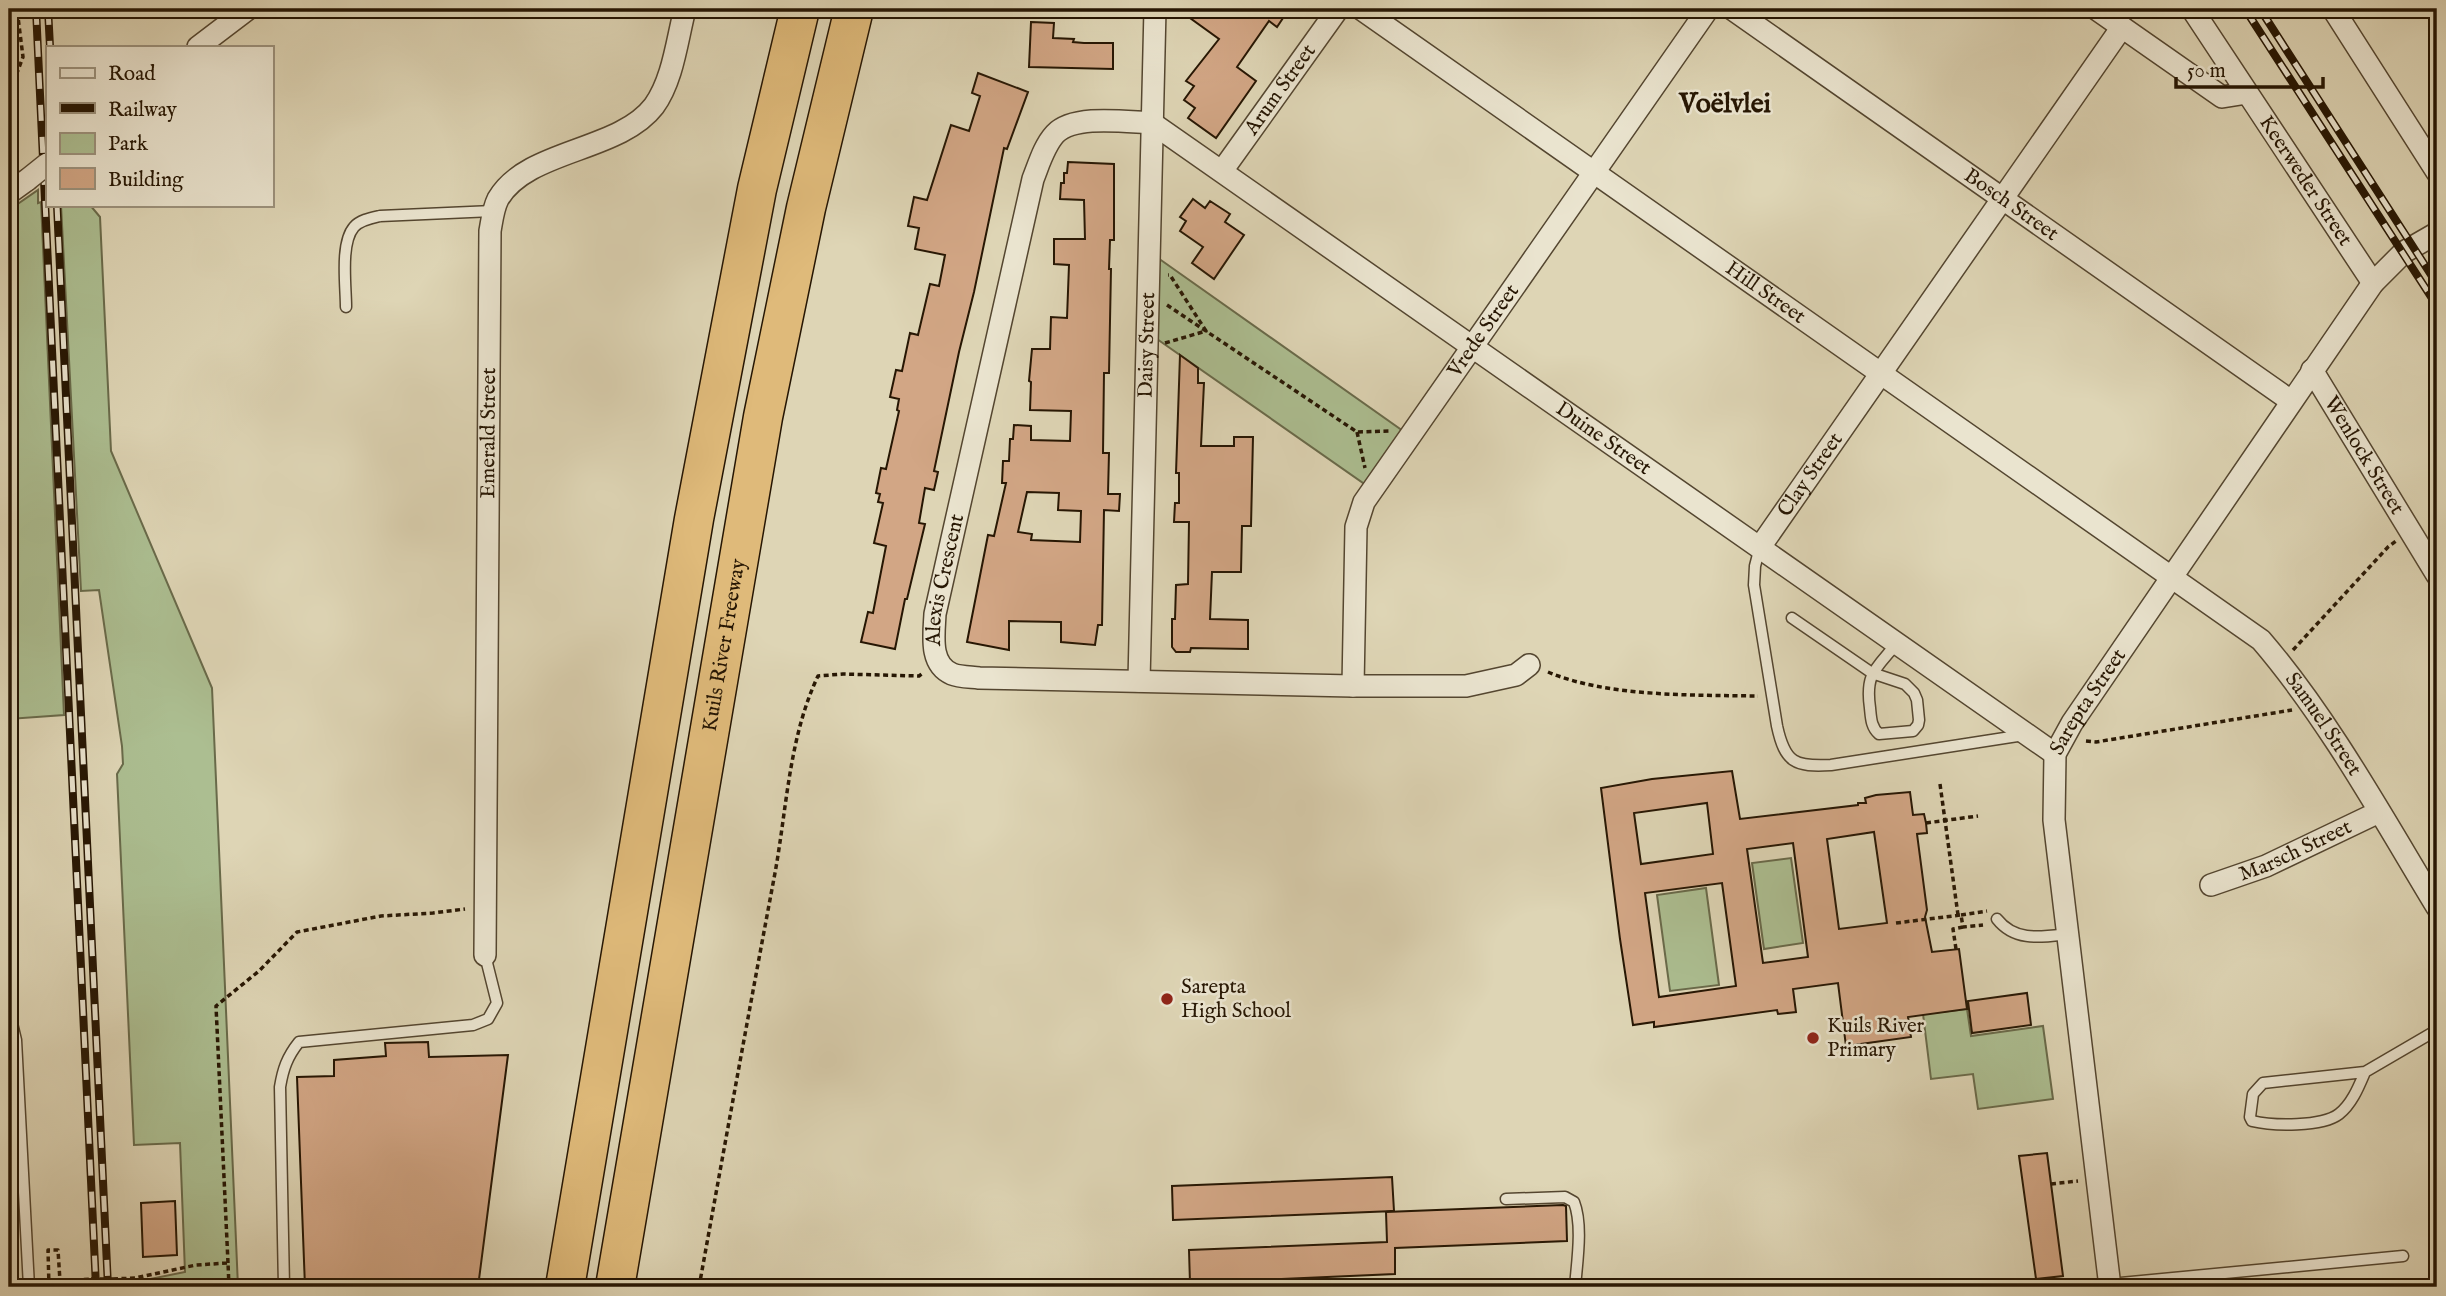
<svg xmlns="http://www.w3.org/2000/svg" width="2446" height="1296" viewBox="0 0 2446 1296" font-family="'IM FELL English',serif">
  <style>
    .green { fill: #acbe91; stroke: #696a4a; stroke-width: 2 }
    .building { fill: #d2a685; stroke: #261603; stroke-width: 2; fill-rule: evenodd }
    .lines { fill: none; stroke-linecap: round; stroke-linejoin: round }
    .service-casing { stroke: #544630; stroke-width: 13 }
    .minor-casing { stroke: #544630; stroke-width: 24 }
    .motorway-casing { stroke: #261603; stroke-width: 41 }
    .path { stroke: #261603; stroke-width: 3.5; stroke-dasharray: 5 3.5; stroke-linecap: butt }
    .service { stroke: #eae4cf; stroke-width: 10 }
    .minor { stroke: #eae4cf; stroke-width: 21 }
    .motorway { stroke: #dfba7a; stroke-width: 38 }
    .rail-casing { stroke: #261603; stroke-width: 8 }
    .rail { stroke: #eae4cf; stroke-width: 5; stroke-dasharray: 16; stroke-linecap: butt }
    .minor-bridge-casing { stroke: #544630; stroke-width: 24; stroke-linecap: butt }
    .path-bridge { stroke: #261603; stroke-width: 3.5; stroke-dasharray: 5 3.5; stroke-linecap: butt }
    .minor-bridge { stroke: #eae4cf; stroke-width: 21 }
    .poi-dot { fill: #8f2418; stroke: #eae4cf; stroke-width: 2.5 }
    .labels { text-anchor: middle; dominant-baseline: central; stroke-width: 5; stroke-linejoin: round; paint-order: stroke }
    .street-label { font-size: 21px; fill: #261603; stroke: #eae4cf }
    .poi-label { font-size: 21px; fill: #261603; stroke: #eae4cf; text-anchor: start }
    .district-label { font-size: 28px; font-weight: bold; fill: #261603; stroke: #eae4cf }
  </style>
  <rect width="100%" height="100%" fill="#ded5b5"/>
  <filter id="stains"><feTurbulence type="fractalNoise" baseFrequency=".00286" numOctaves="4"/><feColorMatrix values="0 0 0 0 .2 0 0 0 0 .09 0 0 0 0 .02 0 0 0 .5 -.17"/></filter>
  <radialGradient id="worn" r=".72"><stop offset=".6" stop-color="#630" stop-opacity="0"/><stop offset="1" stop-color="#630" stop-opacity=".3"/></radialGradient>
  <path class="green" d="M38,190V203L41,202L64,715L9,719V210Z
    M61,205H90L100,217L111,451L212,688L238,1287H140V1281L185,1272L180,1143L134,1145L117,774L123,764L122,746L99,590L81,591Z
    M1158,258L1403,431L1366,485L1157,339Z
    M1791,858L1803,943L1764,949L1752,863Z
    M1706,888L1719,985L1670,991L1657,895Z
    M1967,1009L1971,1036L2043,1026L2053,1099L1978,1109L1973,1074L1931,1079L1923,1014Z"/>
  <path class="building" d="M1197,9H1244L1254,16L1256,12L1252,9H1289L1277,27L1269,21L1237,67L1256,81L1216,138L1188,118L1195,108L1184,100L1194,86L1186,81L1219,39L1190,18Z
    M1031,22L1054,23L1053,38L1074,39L1073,42L1084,43H1113V69L1029,67Z
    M978,73L1028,92L1007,149L1004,148L974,292L959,352L934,471L938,472L934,490L925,488L919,523L925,524L907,599H905L895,649L861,642L868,612L873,613L886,546L874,543L883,503L878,502L880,494L876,493L881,468L886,469L899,411L897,410L899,399L890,397L896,370L902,371L910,333L918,335L930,284L939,286L945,255L915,249L919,228L908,226L914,197L927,200L951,125L969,131L980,96L972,93Z
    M1068,162L1114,164V240H1110L1109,269H1111L1109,373H1104L1103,453H1109L1108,494H1120L1119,511L1104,510L1102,625H1098L1095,645L1061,642V622L1009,621V650L967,642L988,535L994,536L1006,483H1002L1003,461H1009L1010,439H1013L1014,425L1031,426V440L1070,441L1071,411L1030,410L1031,382L1029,381L1032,349H1050L1051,317L1067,318L1069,265L1054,264V239H1085L1084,200L1060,199L1061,183H1064V173H1067ZM1027,492L1059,493L1058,510L1081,511L1080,542L1031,540L1032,534L1018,532Z
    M1193,199L1205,208L1210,201L1230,214L1225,222L1244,235L1214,279L1192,263L1203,247L1180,231L1186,221L1180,217Z
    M1180,355L1198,368V383H1204L1201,446H1234V437H1253L1251,526H1242L1241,572H1212L1210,619L1248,620V649L1191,648L1190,652H1176L1172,647V619H1175L1176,585L1188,584L1189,522H1174L1175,503H1179V473H1176Z
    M1732,771L1740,819L1858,805V803H1866L1865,798L1876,795L1910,792L1913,815L1924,814L1926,823L1927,833L1917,834L1927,910L1925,917L1932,952L1959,949L1967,1009L1908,1017L1911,1037L1846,1046L1838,983L1793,989L1796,1012L1778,1014L1777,1010L1654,1027V1022L1633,1025L1620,939L1601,788L1652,779ZM1707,803L1713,854L1641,864L1634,813ZM1874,832L1887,923L1839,929L1827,839ZM1793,843L1808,957L1763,963L1747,849ZM1722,883L1736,986L1659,997L1645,893Z
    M2027,993L2031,1025L1972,1033L1968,1001Z
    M428,1042L429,1057L508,1055L478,1287H305L297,1077L334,1076V1060L386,1056L385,1043Z
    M2047,1153L2063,1276L2036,1279L2019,1156Z
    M1392,1177L1394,1211L1173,1220L1172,1186Z
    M175,1201L177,1255L143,1257L141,1203Z
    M1563,1205L1566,1206L1567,1241L1395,1248V1274L1190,1283L1189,1250L1387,1242L1386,1212Z"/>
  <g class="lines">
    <g class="service-casing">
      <path id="service" d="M346,307C346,286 340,243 354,227C360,220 371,218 380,216L493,211
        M1760,547L1755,566L1754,585L1777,726C1785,763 1795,767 1831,765L2024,735
        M1792,618L1872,673L1905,684L1914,693L1917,700L1919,720L1918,725L1913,731L1879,734C1871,727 1871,718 1870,708C1865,673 1876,669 1897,643
        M1997,919C2015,942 2041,937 2068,934
        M9,1011L16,1040L29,1287
        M2365,1072C2359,1086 2352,1104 2339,1114C2322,1127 2273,1126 2252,1121L2250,1117L2253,1094L2263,1083L2365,1072L2437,1030
        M1506,1199L1565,1197L1574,1202C1583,1225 1577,1262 1575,1287
        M2110,1284L2403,1256
        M284,1287L280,1087C283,1069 287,1057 299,1042L473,1025L488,1019L497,1003L485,955"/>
    </g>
    <g class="minor-casing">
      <g id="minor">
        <path id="s1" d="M1361,9L2261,640C2328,718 2383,818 2437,907"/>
        <path id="s2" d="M1732,9L2291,401"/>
        <path d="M2096,9L2222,97L2247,93"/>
        <path id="s3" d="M2192,9L2373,283"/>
        <path d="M2333,9L2437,172"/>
        <path d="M198,47L248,9"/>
        <path id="s4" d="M1222,171L1338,9"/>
        <path d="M9,193L27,180"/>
        <path id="s5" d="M2312,370L2437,575"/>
        <path id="s6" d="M1760,547L2122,27"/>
        <path id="s7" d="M1529,665L1516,675L1466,686H1353L979,678C971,677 959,677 952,674C929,664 934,635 935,614L1033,179C1039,164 1044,146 1055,134C1074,114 1126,122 1152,123L2055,754"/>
        <path id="s8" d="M1139,681L1155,9"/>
        <path id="s9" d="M1353,686L1356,527L1364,502L1708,9"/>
        <path id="s10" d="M2211,885L2266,866L2379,812"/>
        <path id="s11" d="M485,955L490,231C492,220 493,209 498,199C527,149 619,152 654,106C673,80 677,40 685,9"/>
        <path id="s12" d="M2110,1287L2054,820L2055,754L2072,723L2373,283L2404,252L2437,233"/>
      </g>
    </g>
    <g class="motorway-casing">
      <g id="motorway">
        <path d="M565,1287L694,519L757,189L800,9"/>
        <path id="s13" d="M615,1287L763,417L806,208L854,9"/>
      </g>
    </g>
    <path class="path" d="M9,159L14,81L23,57L17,9
      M1167,305L1357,432L1390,431
      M1165,343L1206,331L1170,275H1168
      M1357,432L1365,468
      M2293,650L2388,547L2396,541
      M1548,672C1607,697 1693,695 1758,696
      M2086,741L2096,742L2292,710
      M1940,784L1958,915
      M1926,823L1978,816
      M1961,915L1987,911
      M1896,923L1961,915L1963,927L1983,925
      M1956,949L1953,929L1963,927
      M2051,1184L2078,1181
      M228,1263L216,1006L259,971L297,932L381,916L433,913L465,909
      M113,1279L135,1278L196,1265L228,1263L229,1287
      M49,1287L48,1250H58L60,1281L91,1279
      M699,1287C724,1149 749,1011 775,873C787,807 789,737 818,676L843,674L919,676L923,673"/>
    <use href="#service" class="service"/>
    <use href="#minor" class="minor"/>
    <use href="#motorway" class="motorway"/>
    <g class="rail-casing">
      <path id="rail" d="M36,9L96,1287
        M48,9L50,47
        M2245,9L2437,306
        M2260,9L2437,284
        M57,205L108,1287"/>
    </g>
    <use href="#rail" class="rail"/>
    <g class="minor-bridge-casing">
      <path id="minor-bridge" d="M27,180L47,164"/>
    </g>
    <path class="path-bridge" d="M91,1279H113"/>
    <use href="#minor-bridge" class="minor-bridge"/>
  </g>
  <g class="poi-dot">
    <circle cx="1167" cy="999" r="7"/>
    <circle cx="1813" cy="1038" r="7"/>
  </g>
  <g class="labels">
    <g class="street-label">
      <text stroke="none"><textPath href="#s4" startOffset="100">Arum Street</textPath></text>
      <text stroke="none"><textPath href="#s3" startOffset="206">Keerweder Street</textPath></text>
      <text stroke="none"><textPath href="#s2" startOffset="341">Bosch Street</textPath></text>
      <text stroke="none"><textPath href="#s1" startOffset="494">Hill Street</textPath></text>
      <text stroke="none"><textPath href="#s9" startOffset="394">Vrede Street</textPath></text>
      <text stroke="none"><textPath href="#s8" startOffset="336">Daisy Street</textPath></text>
      <text stroke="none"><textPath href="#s11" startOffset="522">Emerald Street</textPath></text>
      <text stroke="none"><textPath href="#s7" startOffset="1796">Duine Street</textPath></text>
      <text stroke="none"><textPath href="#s5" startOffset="100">Wenlock Street</textPath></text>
      <text stroke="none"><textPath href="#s6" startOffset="88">Clay Street</textPath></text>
      <text stroke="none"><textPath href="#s7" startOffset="684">Alexis Crescent</textPath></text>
      <text stroke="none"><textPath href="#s13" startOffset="651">Kuils River Freeway</textPath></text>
      <text stroke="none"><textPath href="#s12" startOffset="598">Sarepta Street</textPath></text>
      <text stroke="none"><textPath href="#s1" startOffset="1204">Samuel Street</textPath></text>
      <text stroke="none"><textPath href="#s10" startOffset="91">Marsch Street</textPath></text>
    </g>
    <g class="poi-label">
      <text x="1181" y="987">Sarepta<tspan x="1181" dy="24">High School</tspan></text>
      <text x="1827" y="1026">Kuils River<tspan x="1827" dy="24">Primary</tspan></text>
    </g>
    <g class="district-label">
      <text x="1725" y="104">Voëlvlei</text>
    </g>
  </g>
  <rect width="2446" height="1296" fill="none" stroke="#ded5b5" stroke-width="35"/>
  <rect x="10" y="10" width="2425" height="1275" fill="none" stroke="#261603" stroke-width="3.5"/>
  <rect x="18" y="18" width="2411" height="1261" fill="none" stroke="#261603" stroke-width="2"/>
  <rect x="46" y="46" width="228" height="161" fill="#eae4cf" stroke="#9c927d" stroke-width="2"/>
  <rect x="60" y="68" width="35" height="10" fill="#eae4cf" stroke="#9c927d" stroke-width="2"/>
  <text x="108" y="80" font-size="21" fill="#261603">Road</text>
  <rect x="60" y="103" width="35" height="10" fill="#261603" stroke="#9c927d" stroke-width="2"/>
  <text x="108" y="116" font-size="21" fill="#261603">Railway</text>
  <rect x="60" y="133" width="35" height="21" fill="#acbe91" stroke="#9c927d" stroke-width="2"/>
  <text x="108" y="150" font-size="21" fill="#261603">Park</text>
  <rect x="60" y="168" width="35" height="21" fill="#d2a685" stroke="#9c927d" stroke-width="2"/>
  <text x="108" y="186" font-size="21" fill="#261603">Building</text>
  <path d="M2176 77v10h147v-10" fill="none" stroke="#261603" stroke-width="3.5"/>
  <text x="2187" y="77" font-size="21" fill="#261603" stroke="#eae4cf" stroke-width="5" paint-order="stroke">50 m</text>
  <rect width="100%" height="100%" filter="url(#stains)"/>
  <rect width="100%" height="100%" fill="url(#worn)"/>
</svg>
